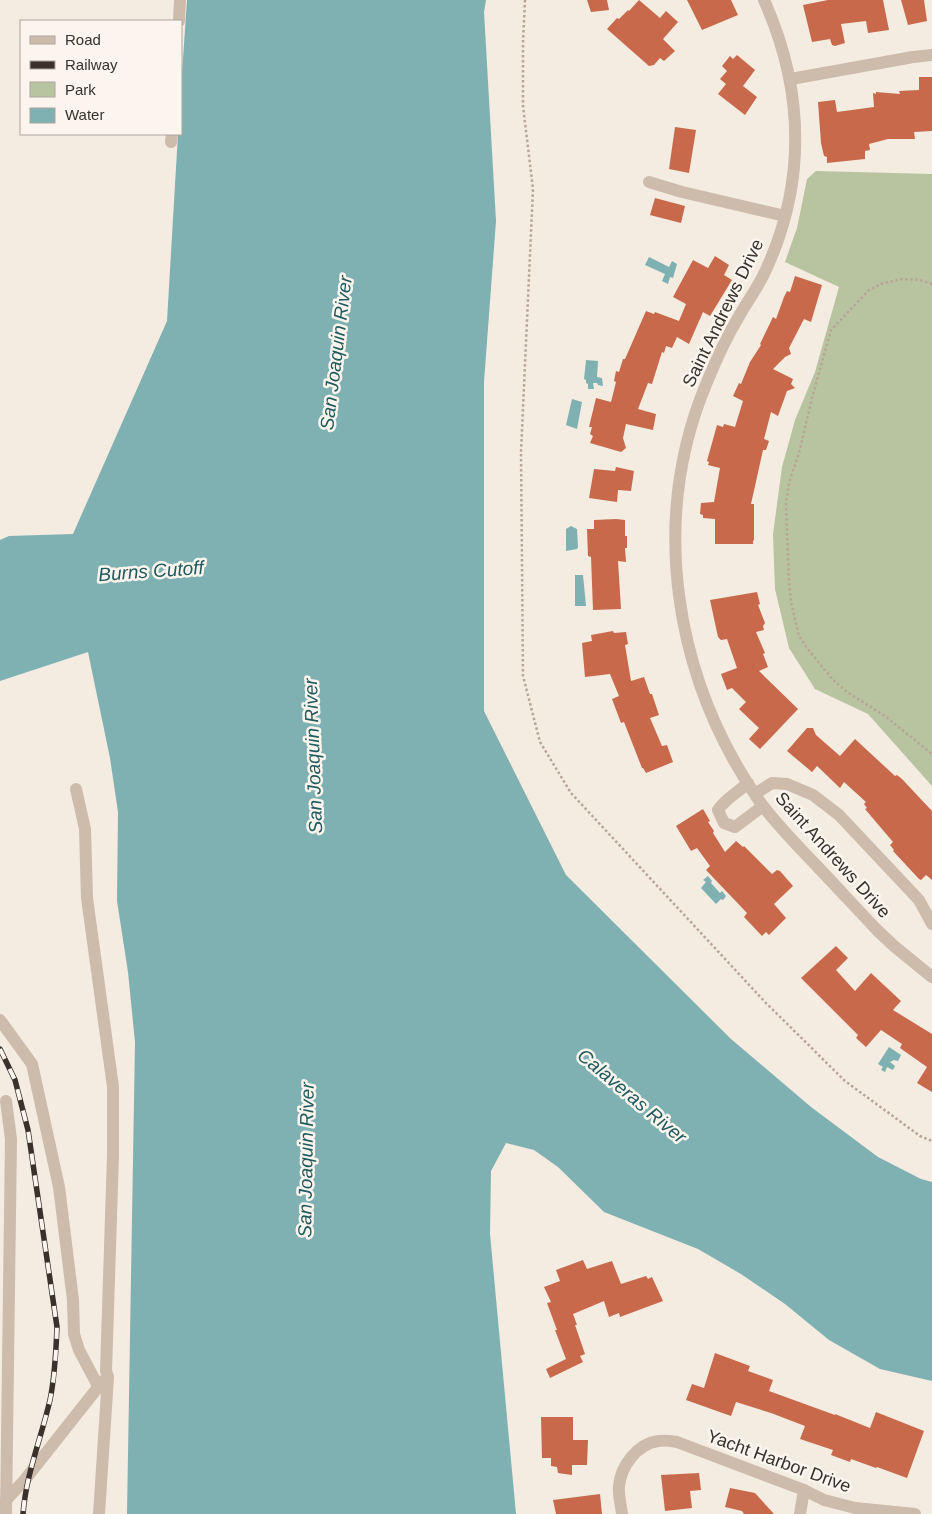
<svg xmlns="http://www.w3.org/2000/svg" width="932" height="1514" viewBox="0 0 932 1514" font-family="Helvetica,sans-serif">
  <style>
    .green { fill: #b8c4a0 }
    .water { fill: #7fb0b2 }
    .building { fill: #c8694b }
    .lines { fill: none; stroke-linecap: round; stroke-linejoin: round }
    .path { stroke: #b9a596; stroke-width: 2.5; stroke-dasharray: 2.5 2.5; stroke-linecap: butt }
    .minor { stroke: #cdbbac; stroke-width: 12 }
    .rail-casing { stroke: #3b302b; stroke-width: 5.5 }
    .rail { stroke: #fbf5ee; stroke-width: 4; stroke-dasharray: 11; stroke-linecap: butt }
    .labels { text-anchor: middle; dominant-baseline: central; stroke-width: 5; stroke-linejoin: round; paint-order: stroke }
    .street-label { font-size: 18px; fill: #3b302b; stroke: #fbf5ee }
    .water-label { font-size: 19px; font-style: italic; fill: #1f5a5e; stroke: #fbf5ee }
  </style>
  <rect width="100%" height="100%" fill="#f4ebe1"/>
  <path class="green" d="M816,171L932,174V786L868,714L815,689L789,648L775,589L773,534L782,467L795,420L815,372L839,287L785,262L797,228L807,179Z"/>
  <path class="water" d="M187,0H486L484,12L496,221L484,382V711L566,875L731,1039L811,1107L878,1157L921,1179L932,1182V1381L880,1369L829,1340L785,1304L741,1274L698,1249L604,1212L558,1167L534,1150L506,1143L491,1171L490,1234L516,1514H127L135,1042L128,972L117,901L118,812L110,758L88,652L0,681V540L9,536L73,534L167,321L178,134H181V88Z
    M649,257L669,267L672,261L677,264L673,278L670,277L668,284L662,281L665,274L645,265Z
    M586,360L598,361L597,377L602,378L603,386L598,385L597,383H593L594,389H588V384L586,383V380L584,379Z
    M572,399L582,402L577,429L566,425Z
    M571,526L577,529L578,547L577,549L566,551V529Z
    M575,575H583L586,606H575Z
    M708,876L712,881L711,883L720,893L722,891L726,896L723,900L721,899L716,904L701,888L706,882L703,880Z
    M889,1047L901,1055L898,1061L894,1060L890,1062L895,1066L893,1070L887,1067L885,1072L881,1070L883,1067L878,1064Z"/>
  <path class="building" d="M587,0H607L609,10L591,12Z
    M639,0L660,18L666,11L678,22L663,39L675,51L664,61L660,58L654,65L649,66L607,29L617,18L619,19L628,10L629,11Z
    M687,0H731L738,15L702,30Z
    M828,0H883L889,30L868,33L866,21L841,24L845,43L835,46L832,45L830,39L812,42L803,5Z
    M901,0H924L927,21L908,25Z
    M737,55L755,70L743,86L757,97L745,115L718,94L726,84L720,79L727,71L722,66L730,56L733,59Z
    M919,77H932V131L914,132L915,139H888L869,144L870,150L865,151V159L827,163V157L824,156L821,143L818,102L835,100L837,112L874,107L873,93L876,94V92L900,94L899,91L919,90Z
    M675,127L696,130L689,173L669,169Z
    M655,198L685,206L681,223L650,215Z
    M715,256L729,265L724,275L732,280L710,316L703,312L689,344L677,337L672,348L666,346L664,353L662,352L652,384L648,383L638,409L656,414L653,430L626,424L623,438L626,448L621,452L590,443L593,436L590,434L592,427H589L596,398L611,402L616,382L614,381L616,371L619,372L623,359H625L646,311L654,314L655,312L679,321L686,304L673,297L693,260L708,268Z
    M795,276L822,285L811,322L804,319L789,348L791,354L785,357L773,369L793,379L791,384L795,388L787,391L778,416L771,412L764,439L769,441L766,450H763L751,504H754V540L753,541V544H715V519L703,518V515L700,514L701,503L714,502L720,468L708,465L709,462L707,461L717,425L723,427L724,424L735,427L743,401L733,396L739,383L741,384L750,362L761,345L760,344L773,317L776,319L784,297L787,291L790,292Z
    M616,467L634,471L631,491L618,490L617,502L589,498L594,469L615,471Z
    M616,519L625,520V536H627V548H625L626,562L618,561L621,609L593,610L591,557L588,556L587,529H594V520Z
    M757,592L760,604L758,605L765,623L763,626L764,630L756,632L765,653L763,654L768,667L759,671L798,709L760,749L749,739L759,728L739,709L746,702L732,688L727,690L721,674L737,668L727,639L721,640L718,637L710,600Z
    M613,631L614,633L626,632L628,644L625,645L631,681L644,677L650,694H652L659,715L650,718L662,746L667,745L673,762L646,773L643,768H642L624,722L621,723L612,699L619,696L610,674L585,677L582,643L592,641L591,635Z
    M807,728H813L816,735L840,756L855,739L895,776L897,775L902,779L932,811V880L926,875L921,880L919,879L893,851L894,850L890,845L893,842L865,809L867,808L864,804L866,802L844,782L840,788L817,766L812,772L787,751Z
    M703,809L710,821L708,822L714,831L713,833L725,852L736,841L743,847L744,846L772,874L777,870L780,871L793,886L774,904L786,918L769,935L766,932L762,936L744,917L747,913L706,870L710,866L697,848L691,851L676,826Z
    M836,946L848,958L836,970L855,991L871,973L901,1001L893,1010L932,1034V1092L917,1083L927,1067L900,1048L902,1044L881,1030L866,1047L856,1038L858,1035L801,978Z
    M583,1260L587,1269L612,1261L621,1284L646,1276L648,1279L652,1277L663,1301L620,1317L619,1313L609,1317L604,1301L573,1314L577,1325H575L585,1354L580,1356L583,1362L550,1378L546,1369L566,1359L555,1330H557L547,1303L551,1302L544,1287L560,1281L556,1270Z
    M715,1353L750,1366L748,1371L773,1380L769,1391L835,1415V1414L870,1428L876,1412L924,1431L907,1478L877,1467L876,1468L851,1459L850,1462L831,1455L833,1450L800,1439L805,1426L771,1413L736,1402L731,1416L686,1400L692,1384L704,1388Z
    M541,1417H573V1440H588L587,1465H572V1475L558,1473L557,1467L551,1466V1458H542Z
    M699,1473L701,1490L690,1491L692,1508L665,1511L661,1475Z
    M730,1488L755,1493L774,1514H744L742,1511L725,1507Z
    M600,1494L602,1514H556L553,1500Z"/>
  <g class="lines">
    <path class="path" d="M525,0L523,42V106L533,189L521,452L523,676L540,742L571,793L765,1002L845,1081L920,1136L932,1141
      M932,284L920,280L902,279L881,284L869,290L831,330L812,398L799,453L789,482L786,505L789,582L791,602L799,636L807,648L833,680L847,692L885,716L932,754"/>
    <path class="minor" d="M764,0C805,91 807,187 762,278C755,291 746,304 738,318C726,338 716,360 707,382C648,522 675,680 760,802C776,824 796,844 815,864C836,886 857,909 878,931L894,946L932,977
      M179,21L180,0
      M791,79L913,57L932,55
      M171,142L172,134
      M649,182L682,192L785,216
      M748,783C737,793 726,798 718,810L724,823L735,827L763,806
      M76,789L85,829L87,898L113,1087V1155L106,1371L108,1377L99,1514
      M755,794L772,783L787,784L813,795L839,815L919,900L932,924
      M0,1020L32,1064L59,1187L73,1300L74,1334L79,1350L98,1386
      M6,1101L11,1139L6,1514
      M3,1503L23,1482L103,1381
      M622,1514C621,1505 618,1495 619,1486C621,1466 637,1444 658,1441C664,1440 671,1441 677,1442L804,1490L824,1500L855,1508L915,1514
      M800,1514L804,1490"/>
    <g class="rail-casing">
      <path id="rail" d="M0,1049L15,1080L28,1130L57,1327C56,1352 55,1376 50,1400C41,1439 26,1474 23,1514"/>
    </g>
    <use href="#rail" class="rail"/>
  </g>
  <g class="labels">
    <g class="street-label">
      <text transform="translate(723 313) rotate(-64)">Saint Andrews Drive</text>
      <text transform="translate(833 855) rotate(48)">Saint Andrews Drive</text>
      <text transform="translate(779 1461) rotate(20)">Yacht Harbor Drive</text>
    </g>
    <g class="water-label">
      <text transform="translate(336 353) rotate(-83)">San Joaquin River</text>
      <text transform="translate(151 571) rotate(-4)">Burns Cutoff</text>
      <text transform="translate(313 756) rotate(-92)">San Joaquin River</text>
      <text transform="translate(632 1096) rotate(40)">Calaveras River</text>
      <text transform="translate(306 1160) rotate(-89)">San Joaquin River</text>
    </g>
  </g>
  <rect x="20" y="20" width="162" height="115" fill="#fbf5ee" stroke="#aea6a0"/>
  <rect x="30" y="36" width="25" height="8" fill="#cdbbac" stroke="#aea6a0"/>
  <text x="65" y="45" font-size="15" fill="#3b302b">Road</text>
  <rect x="30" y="61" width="25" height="8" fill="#3b302b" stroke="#aea6a0"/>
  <text x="65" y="70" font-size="15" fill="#3b302b">Railway</text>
  <rect x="30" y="82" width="25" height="15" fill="#b8c4a0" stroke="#aea6a0"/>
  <text x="65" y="95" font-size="15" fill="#3b302b">Park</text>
  <rect x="30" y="108" width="25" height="15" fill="#7fb0b2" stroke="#aea6a0"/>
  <text x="65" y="120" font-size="15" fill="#3b302b">Water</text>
</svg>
